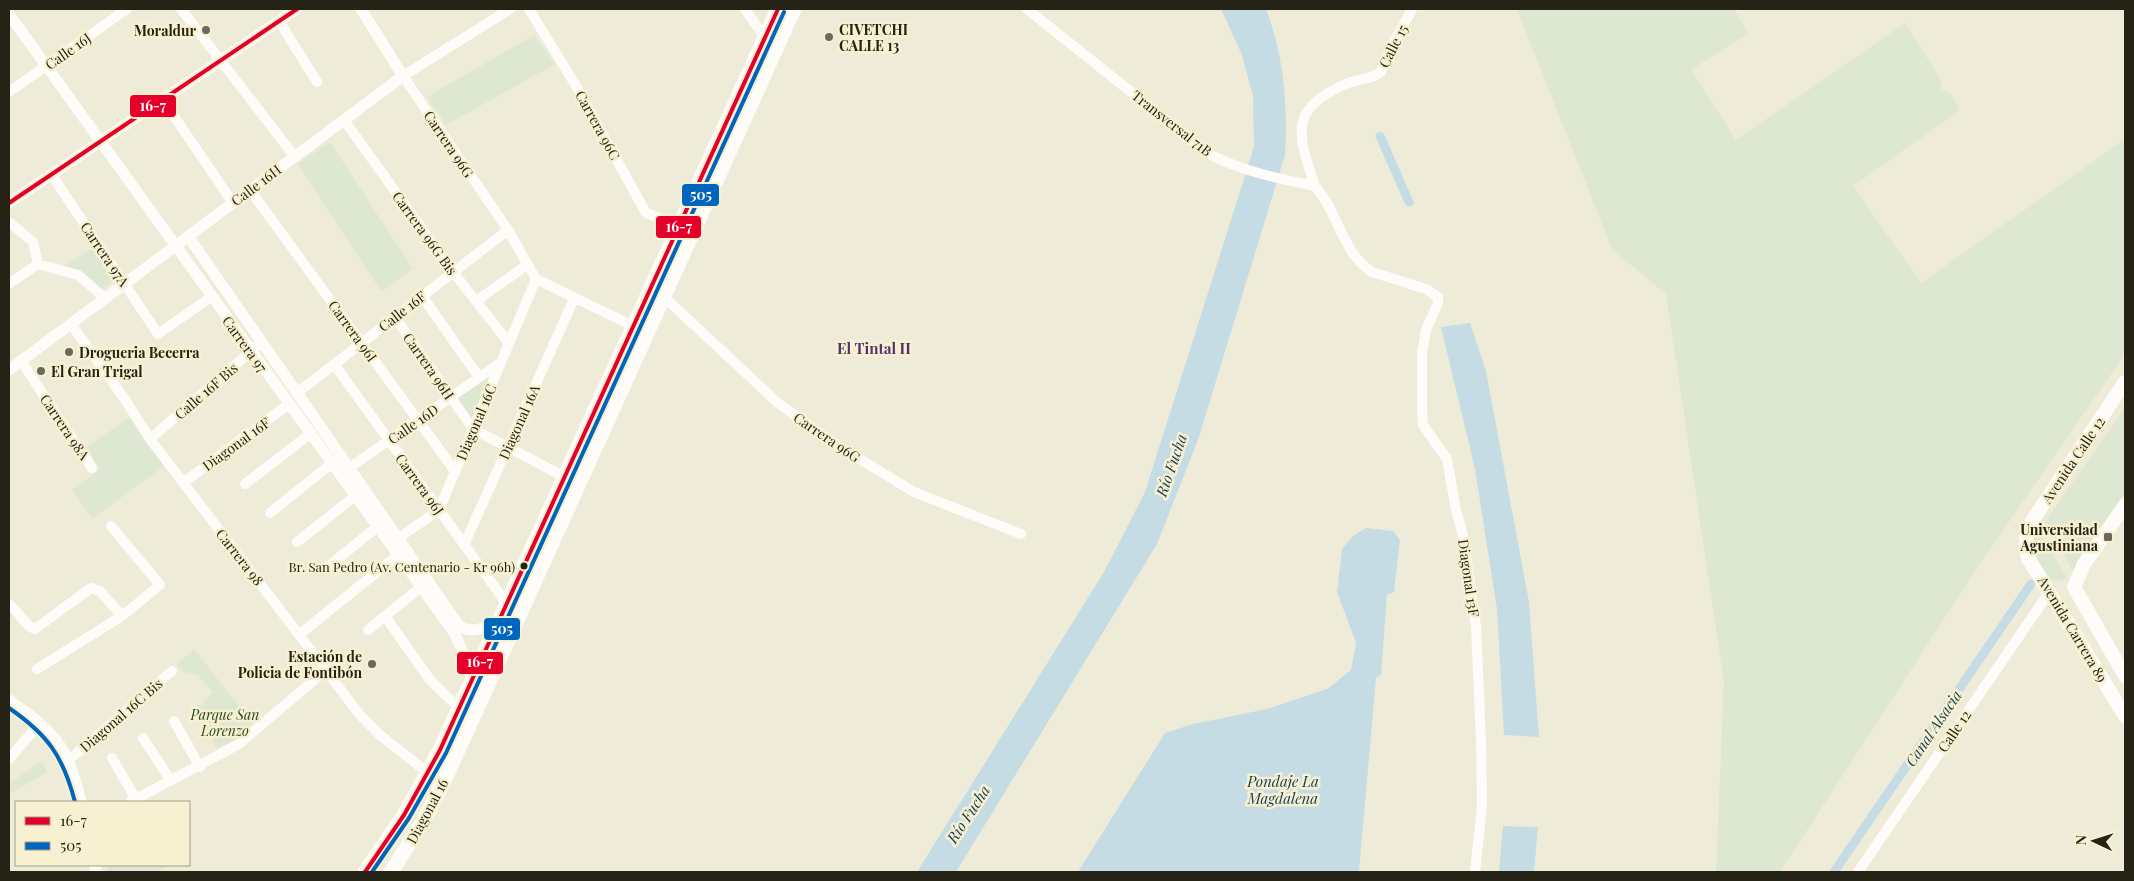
<svg xmlns="http://www.w3.org/2000/svg" width="2134" height="881" viewBox="0 0 2134 881" font-family="'Playfair Display',serif">
  <style>
    .green { fill: #dee7d2 }
    .water { fill: #c6dce5 }
    .lines { fill: none; stroke-linecap: round; stroke-linejoin: round }
    .canal { stroke: #c6dce5; stroke-width: 9 }
    .minor { stroke: #fdfcf9; stroke-width: 10 }
    .tertiary { stroke: #fdfcf9; stroke-width: 11 }
    .secondary { stroke: #fdfcf9; stroke-width: 14 }
    .primary { stroke: #fdfcf9; stroke-width: 15 }
    .bus-1-casing { stroke: #f7f1d1; stroke-width: 8 }
    .bus-2-casing { stroke: #f7f1d1; stroke-width: 8 }
    .bus-1 { stroke: #e4002b; stroke-width: 4 }
    .bus-2 { stroke: #0065bd; stroke-width: 4 }
    .poi-dot { fill: #6c685a; stroke: #f7f1d1; stroke-width: 2 }
    .bus-dot { fill: #252216; stroke: #f7f1d1; stroke-width: 2 }
    .labels { text-anchor: middle; dominant-baseline: central; stroke-width: 5; stroke-linejoin: round; paint-order: stroke }
    .bus-label { font-size: 13px; fill: #252216; stroke: #f7f1d1; text-anchor: end }
    .poi-label { font-size: 14px; font-weight: bold; fill: #252216; stroke: #f7f1d1; text-anchor: start }
    .street-label { font-size: 14px; fill: #252216; stroke: #f7f1d1 }
    .park-label { font-size: 14px; font-style: italic; fill: #284a24; stroke: #f7f1d1 }
    .neighbourhood-label { font-size: 15px; font-weight: bold; fill: #50346f; stroke: #f7f1d1 }
    .water-label { font-size: 15px; font-style: italic; fill: #113b52; stroke: #f7f1d1 }
    .line-badge { stroke: #f7f1d1; stroke-width: 2 }
    .badge-label { font-size: 14px; text-anchor: middle; font-weight: bold; fill: #fff }
  </style>
  <rect width="100%" height="100%" fill="#efebd9"/>
  <path class="green" d="M1517,9H1734L1748,33L1691,70L1736,140L1905,23L1941,80V90L1950,93L1960,110L1853,186L1921,283L2125,139V354L1977,568L1780,872H1716L1724,682L1666,294L1612,249Z
    M534,35L555,64L446,125L427,97Z
    M330,142L413,269L381,291L298,164Z
    M91,249L115,279L101,290L61,268Z
    M494,370L472,421L455,395Z
    M2125,408V494L2073,571L2045,522Z
    M130,417L164,466L92,519L72,490L100,469L87,447Z
    M2038,530L2067,577L2061,581L2051,580C2040,563 2023,549 2038,530Z
    M194,649L252,723L235,740L217,748L197,709L213,692L197,674L183,672L177,664Z
    M41,761L48,772L9,794V784Z
    M107,865H171L155,872H108Z"/>
  <path class="water" d="M1221,9H1266C1284,56 1288,106 1285,155L1198,440L1157,544L956,872H917L1104,572L1145,492L1254,147L1253,96L1242,55Z
    M1470,323L1486,371L1529,602L1539,737L1504,735L1497,609L1475,469L1441,327Z
    M1366,528L1393,531L1400,540L1394,592L1387,595L1381,675L1376,678L1359,872H1078L1165,733L1193,724L1267,709L1327,689L1351,670L1356,643L1337,592L1342,549L1353,536Z
    M1503,826L1538,827L1534,872H1499Z"/>
  <g class="lines">
    <path class="canal" d="M1380,136L1409,202
      M1834,872L2031,584"/>
    <path class="minor" d="M181,9L295,157
      M510,9L403,76L508,230L536,279
      M529,9L576,86L646,213L679,226
      M745,9L765,38
      M1027,9L1209,154C1242,171 1279,179 1315,186C1338,212 1342,253 1372,272L1426,289L1438,297V303L1426,330L1422,352V413L1423,425L1447,459L1456,510L1463,535L1476,626L1481,740L1482,806L1475,872
      M279,21L317,82
      M9,92L127,9
      M163,100L233,203
      M344,120L453,272L509,343
      M51,174L158,334L211,297
      M1315,186C1297,133 1288,109 1348,83C1359,79 1373,79 1381,72L1390,49L1412,9
      M250,190L455,471
      M9,222L33,242L38,264
      M38,264L78,275L105,298
      M536,279L633,326
      M9,284L38,264
      M422,296L479,377
      M663,296L779,404L840,447L914,492L1021,534
      M476,301L527,265
      M395,317L473,429L565,477
      M71,324L124,398L150,439L360,715L380,735L428,773
      M21,361L92,468
      M334,364L507,604
      M297,393L508,230
      M150,439L262,342
      M349,468L500,363
      M183,483L289,404
      M245,484L310,434
      M270,513L331,464
      M297,542L355,496
      M393,542L439,510L536,279
      M464,545L574,299
      M325,569L377,527
      M9,604C19,611 24,626 35,629L91,588L100,591L122,616
      M385,616L430,680L459,708
      M368,630L421,587
      M300,634L398,555
      M37,669L122,616L160,585L111,526
      M174,721L200,767
      M143,738L171,781
      M112,758L136,799
      M9,759L40,723
      M70,759L172,671
      M130,802L239,744L327,669
      M1858,872L2050,591"/>
    <path class="tertiary" d="M9,14L455,634L468,663L473,679
      M9,203L297,9
      M188,236L457,623C469,637 487,627 500,619
      M9,370L403,76L361,9
      M9,700C55,732 69,747 81,802
      M95,865L96,872"/>
    <path class="secondary" d="M2125,382L2034,518C2026,531 2023,543 2028,558L2125,716
      M2074,587L2125,676
      M2074,587L2084,564L2125,505"/>
    <path class="primary" d="M365,872L404,815L440,750L778,9
      M391,872L424,820L445,779L794,9"/>
    <g class="bus-1-casing">
      <path id="bus-1" d="M9,203L297,9
        M365,872L404,815L440,750L778,9"/>
    </g>
    <g class="bus-2-casing">
      <path id="bus-2" d="M9,708C48,735 63,756 75,802
        M372,872L409,818L446,753L784,12"/>
    </g>
    <use href="#bus-1" class="bus-1"/>
    <use href="#bus-2" class="bus-2"/>
  </g>
  <g class="poi-dot">
    <circle cx="206" cy="30" r="5"/>
    <circle cx="829" cy="37" r="5"/>
    <circle cx="69" cy="352" r="5"/>
    <circle cx="41" cy="371" r="5"/>
    <rect x="2103" y="532" width="10" height="10" rx="2.5"/>
    <circle cx="372" cy="664" r="5"/>
  </g>
  <circle class="bus-dot" cx="524" cy="566" r="4.5"/>
  <g class="labels">
    <g class="bus-label">
      <text x="515" y="566">Br. San Pedro (Av. Centenario - Kr 96h)</text>
    </g>
    <g class="poi-label">
      <text x="839" y="29">CIVETCHI<tspan x="839" dy="16">CALLE 13</tspan></text>
      <text x="196" y="30" text-anchor="end">Moraldur</text>
      <text x="79" y="352">Drogueria Becerra</text>
      <text x="51" y="371">El Gran Trigal</text>
      <text x="2098" y="529" text-anchor="end">Universidad<tspan x="2098" dy="16">Agustiniana</tspan></text>
      <text x="362" y="656" text-anchor="end">Estación de<tspan x="362" dy="16">Policia de Fontibón</tspan></text>
    </g>
    <g class="street-label">
      <text transform="translate(1393 46) rotate(-63)">Calle 15</text>
      <text transform="translate(68 51) rotate(-35)">Calle 16J</text>
      <text transform="translate(1172 123) rotate(38)">Transversal 71B</text>
      <text transform="translate(598 125) rotate(61)">Carrera 96C</text>
      <text transform="translate(449 144) rotate(56)">Carrera 96G</text>
      <text transform="translate(256 185) rotate(-37)">Calle 16H</text>
      <text transform="translate(425 233) rotate(54)">Carrera 96G Bis</text>
      <text transform="translate(105 254) rotate(56)">Carrera 97A</text>
      <text transform="translate(402 311) rotate(-38)">Calle 16F</text>
      <text transform="translate(353 331) rotate(54)">Carrera 96I</text>
      <text transform="translate(245 344) rotate(54)">Carrera 97</text>
      <text transform="translate(429 366) rotate(55)">Carrera 96H</text>
      <text transform="translate(206 391) rotate(-41)">Calle 16F Bis</text>
      <text transform="translate(476 422) rotate(-67)">Diagonal 16C</text>
      <text transform="translate(519 422) rotate(-66)">Diagonal 16A</text>
      <text transform="translate(413 424) rotate(-35)">Calle 16D</text>
      <text transform="translate(65 427) rotate(56)">Carrera 98A</text>
      <text transform="translate(827 437) rotate(34)">Carrera 96G</text>
      <text transform="translate(236 444) rotate(-36)">Diagonal 16F</text>
      <text transform="translate(2073 460) rotate(-56)">Avenida Calle 12</text>
      <text transform="translate(420 484) rotate(54)">Carrera 96J</text>
      <text transform="translate(240 557) rotate(52)">Carrera 98</text>
      <text transform="translate(1469 578) rotate(82)">Diagonal 13F</text>
      <text transform="translate(2073 629) rotate(59)">Avenida Carrera 89</text>
      <text transform="translate(121 715) rotate(-41)">Diagonal 16C Bis</text>
      <text transform="translate(1954 731) rotate(-56)">Calle 12</text>
      <text transform="translate(427 811) rotate(-62)">Diagonal 16</text>
    </g>
    <g class="park-label">
      <text x="225" y="714">Parque San<tspan x="225" dy="16">Lorenzo</tspan></text>
    </g>
    <g class="neighbourhood-label">
      <text x="874" y="348">El Tintal II</text>
    </g>
    <g class="water-label">
      <text transform="translate(1171 465) rotate(-71)">Río Fucha</text>
      <text transform="translate(1933 728) rotate(-56)">Canal Alsacia</text>
      <text x="1283" y="781">Pondaje La<tspan x="1283" dy="17">Magdalena</tspan></text>
      <text transform="translate(968 814) rotate(-57)">Río Fucha</text>
    </g>
  </g>
  <g class="line-badge">
    <rect x="129" y="94" width="48" height="24" rx="5" fill="#e4002b"/>
    <rect x="681" y="183" width="39" height="24" rx="5" fill="#0065bd"/>
    <rect x="655" y="215" width="47" height="24" rx="5" fill="#e4002b"/>
    <rect x="483" y="617" width="38" height="24" rx="5" fill="#0065bd"/>
    <rect x="456" y="651" width="48" height="24" rx="5" fill="#e4002b"/>
  </g>
  <g class="badge-label">
    <text x="153" y="111">16-7</text>
    <text x="701" y="200">505</text>
    <text x="679" y="232">16-7</text>
    <text x="502" y="634">505</text>
    <text x="480" y="667">16-7</text>
  </g>
  <rect width="2134" height="881" fill="none" stroke="#252216" stroke-width="20"/>
  <rect x="15" y="801" width="175" height="65" fill="#f7f1d1" stroke="#a39e86"/>
  <rect x="25" y="817" width="25" height="8" fill="#e4002b" stroke="#a39e86"/>
  <text x="60" y="826" font-size="15" fill="#252216">16-7</text>
  <rect x="25" y="842" width="25" height="8" fill="#0065bd" stroke="#a39e86"/>
  <text x="60" y="851" font-size="15" fill="#252216">505</text>
  <g transform="translate(2094 841) rotate(274)" stroke="#f7f1d1" stroke-width="4" paint-order="stroke">
  <path d="M0-4L9 19L0 12L-9 19Z" fill="#252216"/>
  <text y="-8" font-size="14" font-weight="bold" text-anchor="middle" fill="#252216">N</text>
  </g>
</svg>
